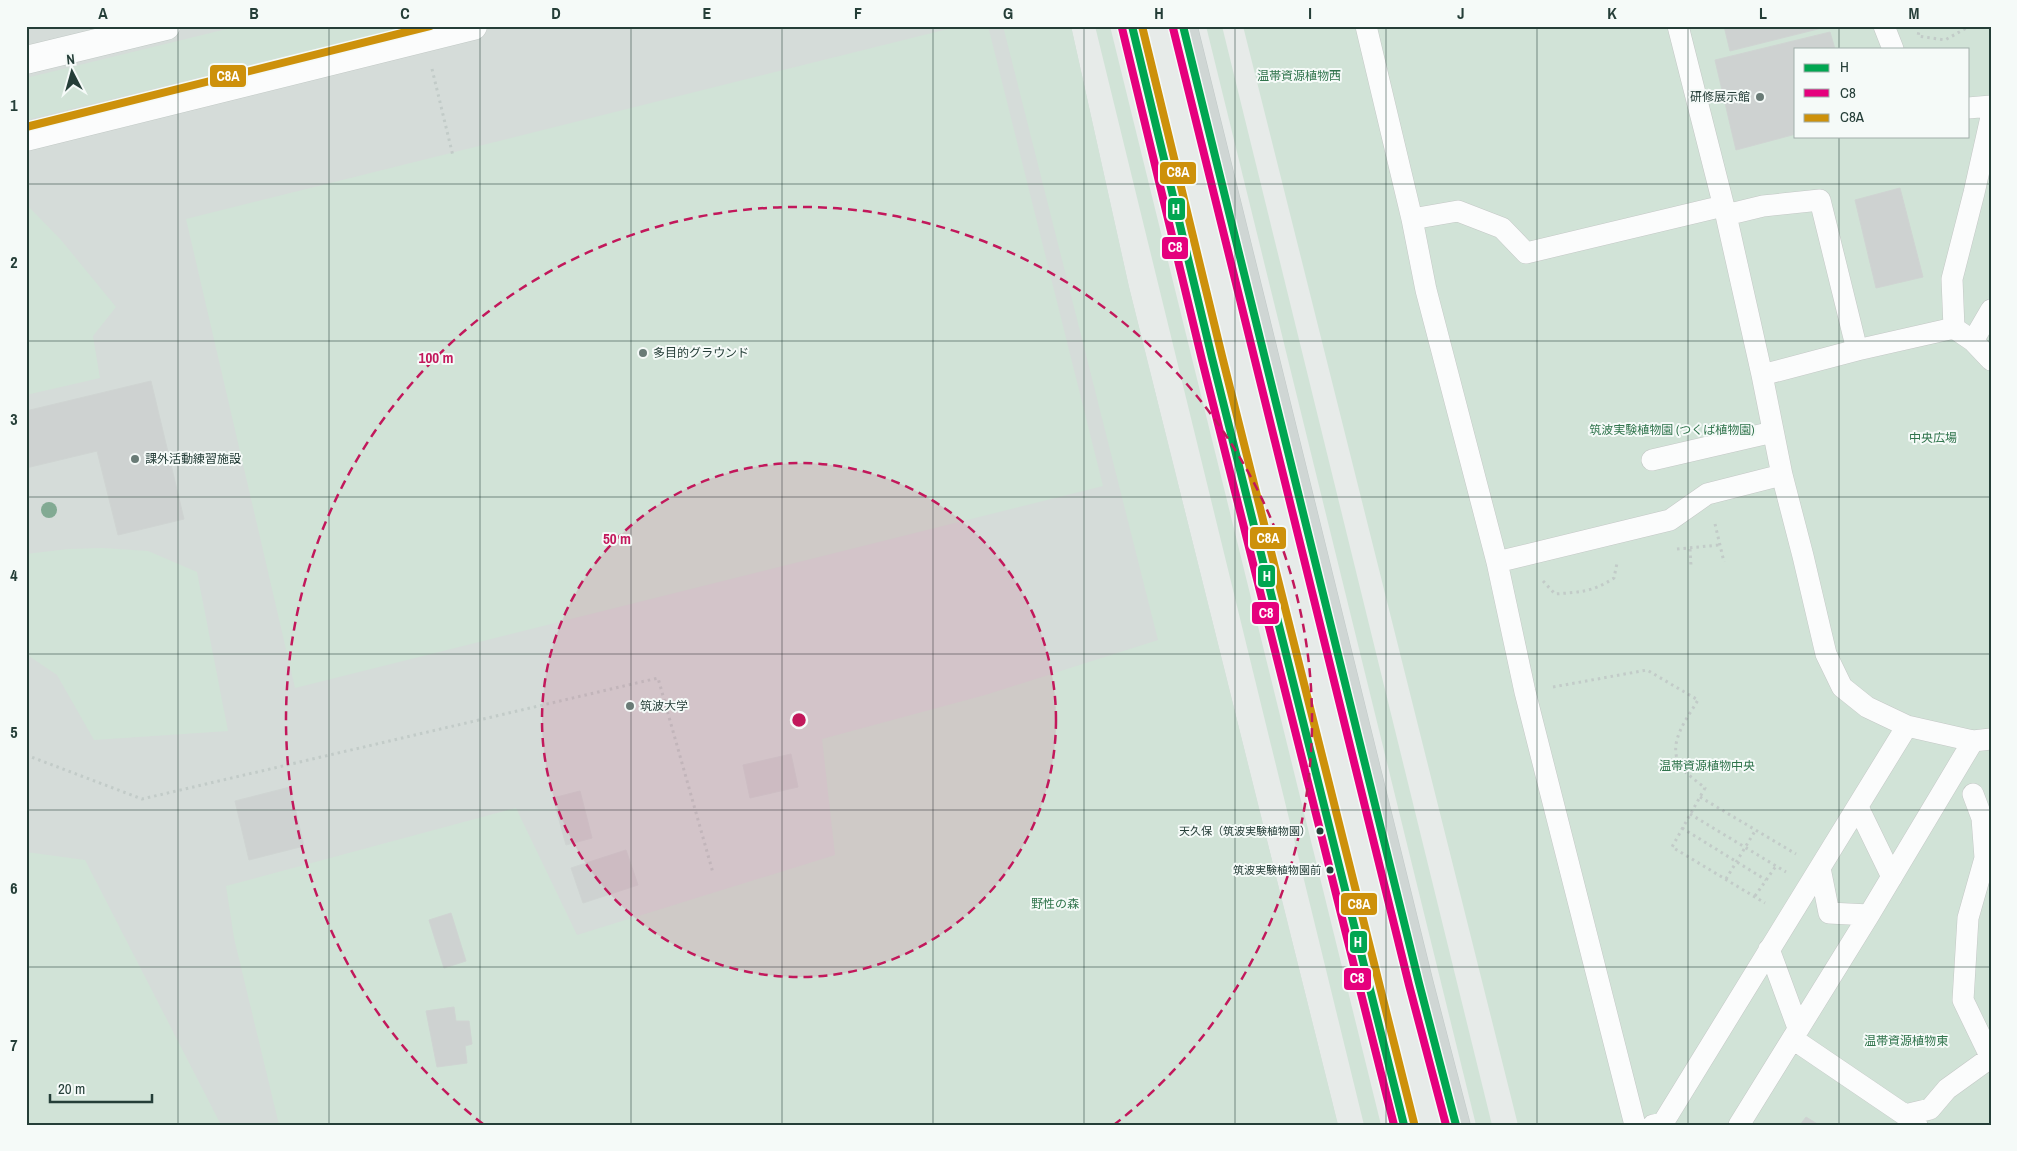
<svg xmlns="http://www.w3.org/2000/svg" width="2017" height="1151" viewBox="0 0 2017 1151" font-family="'Archivo Narrow','Noto Sans JP',sans-serif">
  <style>
    .built { fill: #d5dcd9 }
    .green { fill: #d1e3d7; fill-rule: evenodd }
    .building { fill: #ced2d1; stroke: #cfd4d2 }
    .lines { fill: none; stroke-linecap: round; stroke-linejoin: round }
    .lane-casing { stroke: #c4c8c6; stroke-width: 22 }
    .secondary-casing { stroke: #c2c9c6; stroke-width: 29 }
    .primary-casing { stroke: #c2cac8; stroke-width: 29 }
    .path { stroke: #c2cbc8; stroke-width: 3; stroke-dasharray: 2.5 4; stroke-linecap: butt }
    .lane { stroke: #fbfcfc; stroke-width: 21 }
    .secondary { stroke: #fbfcfc; stroke-width: 28 }
    .primary { stroke: #cfd6d4; stroke-width: 28 }
    .bus-1-casing { stroke: #f5faf8; stroke-width: 11 }
    .bus-2-casing { stroke: #f5faf8; stroke-width: 11 }
    .bus-3-casing { stroke: #f5faf8; stroke-width: 11 }
    .bus-1 { stroke: #00a651; stroke-width: 8 }
    .bus-2 { stroke: #e5007d; stroke-width: 8 }
    .bus-3 { stroke: #cd910b; stroke-width: 8 }
    .tree { fill: #82aa93 }
    .grid { fill: none; stroke: #253e38; stroke-width: 1; stroke-opacity: 0.55 }
    .ring { fill: none; stroke: #c2185b; stroke-width: 2.5; stroke-dasharray: 9 6 }
    .poi-dot { fill: #697b76; stroke: #f5faf8; stroke-width: 2 }
    .bus-dot { fill: #253e38; stroke: #f5faf8; stroke-width: 2 }
    .labels { text-anchor: middle; dominant-baseline: central; stroke-width: 4; stroke-linejoin: round; paint-order: stroke }
    .bus-label { font-size: 11px; fill: #253e38; stroke: #f5faf8; text-anchor: end }
    .park-label { font-size: 12px; fill: #30744c; stroke: #f5faf8 }
    .poi-label { font-size: 12px; fill: #253e38; stroke: #f5faf8; text-anchor: start }
    .centre { fill: #c2185b; stroke: #f5faf8; stroke-width: 2.5 }
    .ring-label { font-size: 15px; text-anchor: middle; font-weight: bold; fill: #c2185b; stroke: #f5faf8; stroke-width: 4; stroke-linejoin: round; paint-order: stroke }
    .line-badge { stroke: #f5faf8; stroke-width: 2 }
    .badge-label { font-size: 14px; text-anchor: middle; font-weight: bold; fill: #fff }
    .neatline { fill: none; stroke: #253e38; stroke-width: 2 }
    .grid-label { font-size: 16px; text-anchor: middle; font-weight: bold; fill: #253e38 }
  </style>
  <rect width="100%" height="100%" fill="#e7ebe9"/>
  <path class="built" d="M26,26H1071L1129,287L1338,1125H26Z"/>
  <path class="green" d="M239,26L404,27L26,120V78Z
    M960,26H988L1103,486L295,688L186,219Z
    M1003,26H1071L1129,287L1338,1125H279L234,938L226,886L516,808L577,935L835,855L822,739L985,695L1158,640Z
    M1095,26H1110L1381,1125H1364Z
    M1206,26H1222L1492,1125H1476Z
    M1243,26H1991V1125H1518ZM1796,49H1968V136H1796Z
    M26,204L61,240L116,307L93,336L100,378L26,395Z
    M103,548L148,551L197,572L228,731L94,740L57,675L26,654V554L68,549Z
    M26,852L85,860L221,1125H26Z"/>
  <path class="building" d="M1724,26H1830L1730,51Z
    M1830,32L1835,49H1796V134L1736,150L1715,60Z
    M1900,188L1923,277L1876,288L1855,200Z
    M151,381L184,519L118,535L97,451L26,468V411Z
    M791,754L798,787L750,798L743,765Z
    M290,787L304,846L249,860L235,801Z
    M580,791L592,838L566,845L553,798Z
    M626,850L638,885L583,903L571,868Z
    M451,913L466,961L444,968L429,920Z
    M454,1007L456,1021H469L472,1044L465,1046L467,1063L437,1067L426,1011Z
    M1806,1117L1819,1125H1800Z"/>
  <g class="lines">
    <g class="lane-casing">
      <path id="lane" d="M1366,26L1412,219L1426,290L1497,562L1525,692L1635,1125
        M1678,26L1726,215L1762,375L1782,475
        M1884,26L1893,49
        M1968,108L1991,106
        M1726,215L1763,206L1820,200L1857,350
        M1412,219L1458,211L1502,228L1526,253L1723,206
        M1954,328L1952,279L1974,193L1991,117
        M1973,341L1991,310
        M1762,375L1857,350L1954,328L1973,341L1991,360
        M1652,460L1773,432
        M1497,562L1670,520L1707,494L1782,475L1803,556L1826,654L1842,687L1867,707L1907,726
        M1973,794L1982,818L1985,858L1968,918L1963,1000L1991,1058
        M1858,807L1892,877
        M1820,868L1829,913L1869,915
        M1769,949L1798,1028
        M1793,1039L1905,1115L1917,1125
        M1905,1115L1930,1109L1947,1089L1990,1058
        M1653,1125L1663,1123L1907,726L1973,741L1991,739
        M1739,1125L1869,915L1973,741"/>
    </g>
    <g class="secondary-casing">
      <path id="secondary" d="M26,60L166,26
        M26,137L473,26"/>
    </g>
    <g class="primary-casing">
      <path id="primary" d="M1132,26L1212,358L1404,1125
        M1183,26L1419,983L1456,1125"/>
    </g>
    <path class="path" d="M1920,26L1918,36L1945,40L1970,26
      M432,69L453,156
      M1715,524L1724,562
      M1677,549L1719,545
      M1690,549L1691,566
      M1543,581L1555,594C1580,592 1593,592 1614,578L1617,563
      M1553,687L1647,670L1698,700C1687,719 1668,741 1679,764C1684,773 1697,781 1705,788L1672,847L1765,903
      M26,755L142,799L658,678L713,873
      M1700,797L1796,854
      M1690,814L1786,872
      M1682,828L1766,880
      M1726,879L1755,831
      M1755,896L1776,866"/>
    <use href="#lane" class="lane"/>
    <use href="#secondary" class="secondary"/>
    <use href="#primary" class="primary"/>
    <g class="bus-1-casing">
      <path id="bus-1" d="M1132,26L1212,358L1404,1125
        M1183,26L1419,983L1456,1125"/>
    </g>
    <g class="bus-2-casing">
      <path id="bus-2" d="M1122,28L1202,360L1394,1125
        M1173,28L1409,985L1446,1125"/>
    </g>
    <g class="bus-3-casing">
      <path id="bus-3" d="M1142,26L1222,356L1414,1123
        M26,127L430,26"/>
    </g>
    <use href="#bus-1" class="bus-1"/>
    <use href="#bus-2" class="bus-2"/>
    <use href="#bus-3" class="bus-3"/>
  </g>
  <circle class="tree" cx="49" cy="510" r="8"/>
  <path class="grid" d="M178,26V1125M329,26V1125M480,26V1125M631,26V1125M782,26V1125M933,26V1125M1084,26V1125M1235,26V1125M1386,26V1125M1537,26V1125M1688,26V1125M1839,26V49M1839,136V1125M26,184H1991M26,341H1991M26,497H1991M26,654H1991M26,810H1991M26,967H1991"/>
  <circle cx="799" cy="720" r="257" fill="#c2185b" fill-opacity=".12"/>
  <g class="ring">
    <circle cx="799" cy="720" r="257"/>
    <path d="M483 1124A513 513 0 1 1 1115 1124"/>
  </g>
  <g class="poi-dot">
    <circle cx="1760" cy="97" r="5"/>
    <circle cx="643" cy="353" r="5"/>
    <circle cx="135" cy="459" r="5"/>
    <circle cx="630" cy="706" r="5"/>
  </g>
  <g class="bus-dot">
    <circle cx="1320" cy="831" r="4.5"/>
    <circle cx="1330" cy="870" r="4.5"/>
  </g>
  <g class="labels">
    <g class="bus-label">
      <text x="1311" y="831">天久保（筑波実験植物園）</text>
      <text x="1321" y="870">筑波実験植物園前</text>
    </g>
    <g class="park-label">
      <text x="1299" y="76">温帯資源植物西</text>
      <text x="1672" y="430">筑波実験植物園 (つくば植物園)</text>
      <text x="1933" y="438">中央広場</text>
      <text x="1707" y="766">温帯資源植物中央</text>
      <text x="1055" y="904">野性の森</text>
      <text x="1906" y="1041">温帯資源植物東</text>
    </g>
    <g class="poi-label">
      <text x="1750" y="97" text-anchor="end">研修展示館</text>
      <text x="653" y="353">多目的グラウンド</text>
      <text x="145" y="459">課外活動練習施設</text>
      <text x="640" y="706">筑波大学</text>
    </g>
  </g>
  <circle cx="799" cy="720" r="8" class="centre"/>
  <g class="ring-label">
    <text x="436" y="363">100 m</text>
    <text x="617" y="544">50 m</text>
  </g>
  <g class="line-badge">
    <rect x="209" y="64" width="38" height="24" rx="5" fill="#cd910b"/>
    <rect x="1159" y="161" width="38" height="24" rx="5" fill="#cd910b"/>
    <rect x="1167" y="197" width="19" height="24" rx="5" fill="#00a651"/>
    <rect x="1161" y="236" width="28" height="24" rx="5" fill="#e5007d"/>
    <rect x="1249" y="526" width="38" height="24" rx="5" fill="#cd910b"/>
    <rect x="1257" y="564" width="19" height="24" rx="5" fill="#00a651"/>
    <rect x="1251" y="601" width="29" height="24" rx="5" fill="#e5007d"/>
    <rect x="1340" y="892" width="38" height="24" rx="5" fill="#cd910b"/>
    <rect x="1349" y="930" width="19" height="24" rx="5" fill="#00a651"/>
    <rect x="1343" y="967" width="29" height="24" rx="5" fill="#e5007d"/>
  </g>
  <g class="badge-label">
    <text x="228" y="81">C8A</text>
    <text x="1178" y="177">C8A</text>
    <text x="1176" y="214">H</text>
    <text x="1175" y="252">C8</text>
    <text x="1268" y="543">C8A</text>
    <text x="1267" y="581">H</text>
    <text x="1266" y="618">C8</text>
    <text x="1359" y="909">C8A</text>
    <text x="1358" y="947">H</text>
    <text x="1357" y="983">C8</text>
  </g>
  <rect width="2017" height="1151" fill="none" stroke="#f5faf8" stroke-width="55"/>
  <rect x="1794" y="48" width="175" height="90" fill="#f5faf8" stroke="#a2afab"/>
  <rect x="1804" y="64" width="25" height="8" fill="#00a651" stroke="#a2afab"/>
  <text x="1840" y="72" font-size="15" fill="#253e38">H</text>
  <rect x="1804" y="89" width="25" height="8" fill="#e5007d" stroke="#a2afab"/>
  <text x="1840" y="98" font-size="15" fill="#253e38">C8</text>
  <rect x="1804" y="114" width="25" height="8" fill="#cd910b" stroke="#a2afab"/>
  <text x="1840" y="122" font-size="15" fill="#253e38">C8A</text>
  <g transform="translate(72 72) rotate(354)" stroke="#f5faf8" stroke-width="4" paint-order="stroke">
  <path d="M0-4L9 19L0 12L-9 19Z" fill="#253e38"/>
  <text y="-8" font-size="14" font-weight="bold" text-anchor="middle" fill="#253e38">N</text>
  </g>
  <path d="M50 1094v8h102v-8" fill="none" stroke="#253e38" stroke-width="2.5"/>
  <text x="58" y="1094" font-size="15" fill="#253e38" stroke="#f5faf8" stroke-width="4" paint-order="stroke">20 m</text>
  <rect x="28" y="28" width="1962" height="1096" class="neatline"/>
  <g class="grid-label">
    <text x="103" y="19">A</text>
    <text x="254" y="19">B</text>
    <text x="405" y="19">C</text>
    <text x="556" y="19">D</text>
    <text x="707" y="19">E</text>
    <text x="858" y="19">F</text>
    <text x="1008" y="19">G</text>
    <text x="1159" y="19">H</text>
    <text x="1310" y="19">I</text>
    <text x="1461" y="19">J</text>
    <text x="1612" y="19">K</text>
    <text x="1763" y="19">L</text>
    <text x="1914" y="19">M</text>
    <text x="14" y="111">1</text>
    <text x="14" y="268">2</text>
    <text x="14" y="425">3</text>
    <text x="14" y="581">4</text>
    <text x="14" y="738">5</text>
    <text x="14" y="894">6</text>
    <text x="14" y="1051">7</text>
  </g>
</svg>
